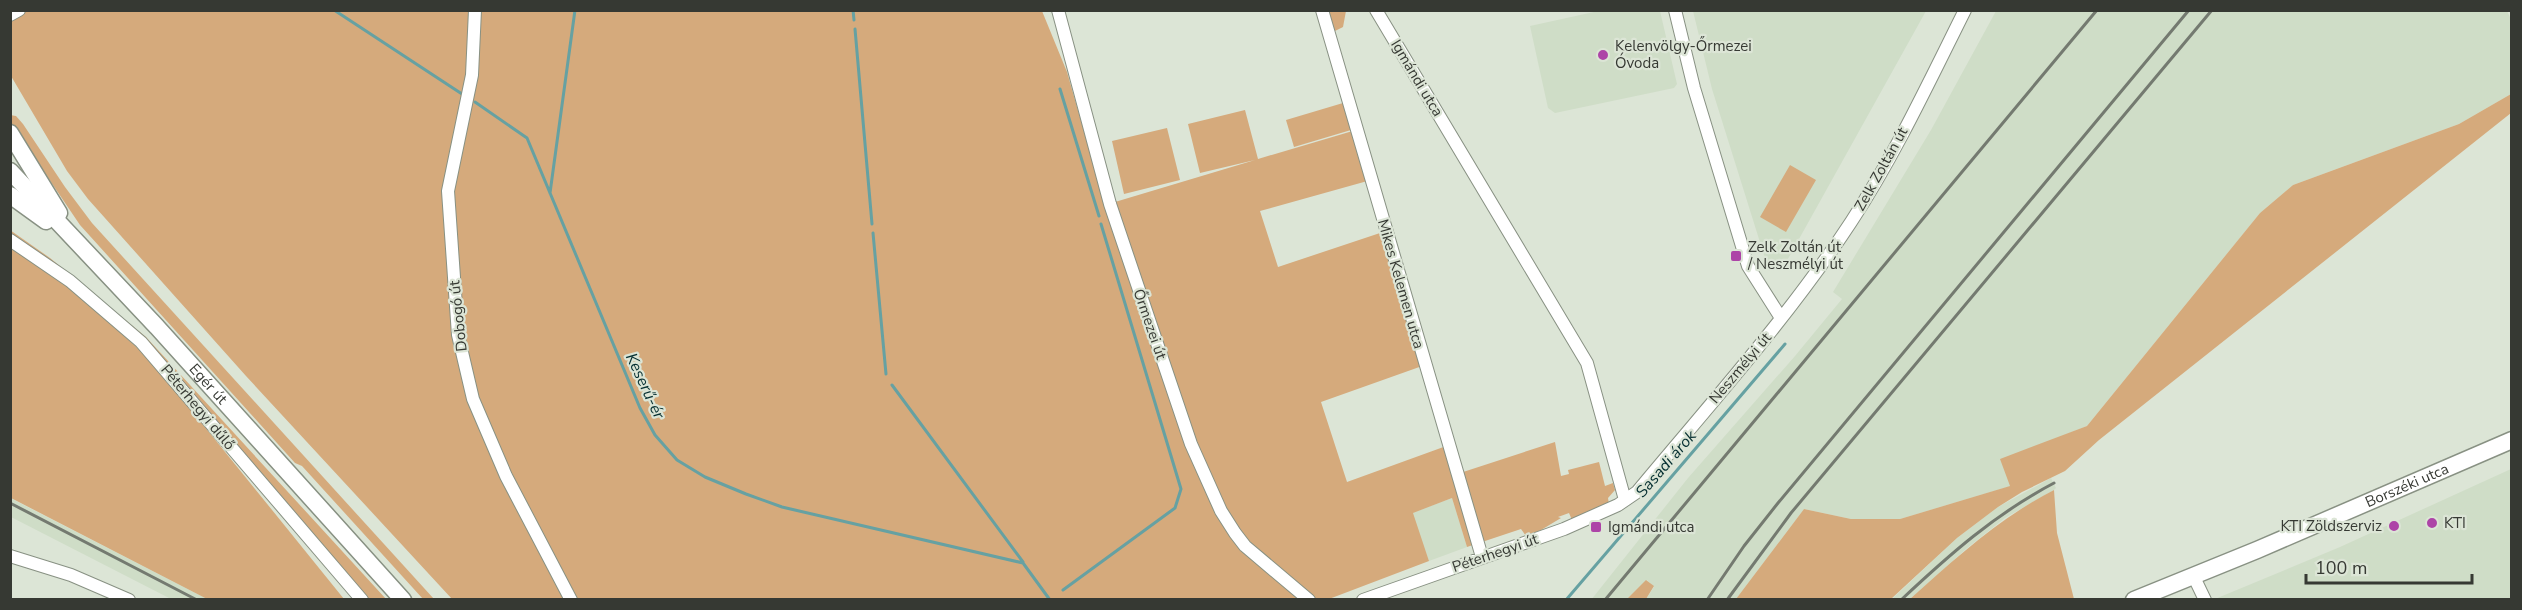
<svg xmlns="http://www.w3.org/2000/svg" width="2522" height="610" viewBox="0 0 2522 610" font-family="'Nunito Sans',sans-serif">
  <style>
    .built { fill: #cfddc7 }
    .green { fill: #d5aa7c }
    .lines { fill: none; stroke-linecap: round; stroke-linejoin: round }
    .stream { stroke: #66a1a2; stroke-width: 3 }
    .minor-casing { stroke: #889183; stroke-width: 14 }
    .major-casing { stroke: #889183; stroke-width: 19 }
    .minor { stroke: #fff; stroke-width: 12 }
    .major { stroke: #fff; stroke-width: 16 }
    .rail { stroke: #747a70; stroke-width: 3 }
    .poi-dot { fill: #ad44a7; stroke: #dce5d6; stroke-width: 2 }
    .labels { text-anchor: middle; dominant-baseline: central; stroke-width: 4.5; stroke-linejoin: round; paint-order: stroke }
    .poi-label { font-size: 15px; fill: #363933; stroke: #dce5d6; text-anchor: start }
    .street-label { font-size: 15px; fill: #363933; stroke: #dce5d6 }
    .water-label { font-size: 16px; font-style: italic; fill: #052f31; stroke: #dce5d6 }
  </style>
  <rect width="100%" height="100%" fill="#dce5d6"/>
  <path class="built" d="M1603,10L1660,11L1677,84L1674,88L1555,113L1548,108L1530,26Z
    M1693,11H1926L1784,266L1769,271L1712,89Z
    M1996,11H2507L2511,19V94L2459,124L2293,185L2260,213L2087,426L2062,436L2011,486L1900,519H1851L1804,509L1736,599H1646L1654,587L1647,580L1627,599L1591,600L1688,478L1795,356L1842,299L1833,292L1931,130Z
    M2511,469V599H2215L2340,547Z
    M2051,478L2056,488L2054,490L2005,518L1966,549L1910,599L1891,600L1957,538L1998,507Z
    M10,498L207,599H171L11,517Z
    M1452,498L1467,547L1429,561L1412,513Z"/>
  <path class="green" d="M939,10L1042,11L1067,72L1105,205L1255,160L1200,173L1188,124L1245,110L1258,159L1356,130L1371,180L1260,211L1278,267L1386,231L1425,365L1321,402L1347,482L1449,445L1457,474L1555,442L1561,476L1569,474L1568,470L1599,462L1605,486L1613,483L1615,490L1608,498L1609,504L1572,520L1569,513L1558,517L1561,518L1541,530L1526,536L1521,529L1467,547L1452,498L1413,513L1429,561L1329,599H452L246,376L88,199L67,171L11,76V11Z
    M1327,11H1346L1343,27L1333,32Z
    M2511,94V113L2099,440L2065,471L2022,492L1998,507L1957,538L1891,599H1736L1804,509L1851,519H1900L2010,486L2000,459L2087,426L2260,213L2293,185L2459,124Z
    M1343,103L1351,130L1294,147L1286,120Z
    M10,115L16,116L23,124L65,187L92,223L434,599H423L302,466L295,463L80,225L11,123Z
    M1167,128L1180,180L1124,194L1112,141Z
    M1790,165L1816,180L1786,232L1760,217Z
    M10,230L50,258L146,337L386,599H367L155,352L11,236Z
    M10,246L66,284L150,359L344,599H207L11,498Z
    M2054,490L2057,533L2074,599H1910C1956,558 1999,518 2054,490Z
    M1646,580L1654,586L1646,599H1627Z"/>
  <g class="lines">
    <path class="stream" d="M334,10L462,94
      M853,10L854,20
      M855,29L872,224
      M1060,89L1099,216
      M475,102L527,138L640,408L655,435L677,460L705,477L746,494L782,507L1023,563L1050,600
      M550,193L575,10
      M873,233L886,374
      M892,385L1023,562
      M1063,590L1175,508L1181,489L1101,224
      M1566,600L1785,344"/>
    <g class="minor-casing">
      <path id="minor" d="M475,10L472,75L448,191L458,335L473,399L506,476L571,600
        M1058,10L1110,204L1191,444L1221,511L1235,533L1245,546L1309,600
        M1322,10L1482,557
        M1376,10L1587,363L1625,500
        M1675,10L1694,88L1748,266L1781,318
        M10,15L19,10
        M10,240L70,281L141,342L362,600
        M10,556L71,575L129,600
        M2193,575L2205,600
        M1363,600L1564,529L1618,505L1637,492C1710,404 1788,318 1851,222C1895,155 1929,82 1965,10"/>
    </g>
    <g class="major-casing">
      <g id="major">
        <path d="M10,133L59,213"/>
        <path id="s1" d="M10,171L157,327L403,600"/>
        <path d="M10,195L46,221"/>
        <path id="s2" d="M2134,600L2257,550L2512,440"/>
      </g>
    </g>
    <use href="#minor" class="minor"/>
    <use href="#major" class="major"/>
    <path class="rail" d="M10,503L197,600
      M1605,600L2097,10
      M1707,600L1744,546L1778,503L2189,10
      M1727,600L1791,513L2212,10
      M1901,600C1949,555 1995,514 2054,483"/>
  </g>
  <g class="poi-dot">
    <circle cx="1603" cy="55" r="6"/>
    <rect x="1730" y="250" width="12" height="12" rx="3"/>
    <circle cx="2432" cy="523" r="6"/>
    <circle cx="2394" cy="526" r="6"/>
    <rect x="1590" y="521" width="12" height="12" rx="3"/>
  </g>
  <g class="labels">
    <g class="poi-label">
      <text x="1615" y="46">Kelenvölgy-Őrmezei<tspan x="1615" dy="17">Óvoda</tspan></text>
      <text x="1748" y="247">Zelk Zoltán út<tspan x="1748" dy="17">/ Neszmélyi út</tspan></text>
      <text x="2444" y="523">KTI</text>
      <text x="2382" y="526" text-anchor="end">KTI Zöldszerviz</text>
      <text x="1608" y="527">Igmándi utca</text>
    </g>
    <g class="street-label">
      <text transform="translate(1417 78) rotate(59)">Igmándi utca</text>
      <text transform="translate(1881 169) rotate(-61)">Zelk Zoltán út</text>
      <text transform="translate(1401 284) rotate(74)">Mikes Kelemen utca</text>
      <text transform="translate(458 316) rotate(-96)">Dobogó út</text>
      <text transform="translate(1150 324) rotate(71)">Őrmezei út</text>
      <text transform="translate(1740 368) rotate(-50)">Neszmélyi út</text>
      <text stroke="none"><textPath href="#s1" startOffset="291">Egér út</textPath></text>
      <text transform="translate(198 407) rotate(50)">Péterhegyi dűlő</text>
      <text stroke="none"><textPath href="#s2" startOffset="296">Borszéki utca</textPath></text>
      <text transform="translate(1495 553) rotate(-19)">Péterhegyi út</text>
    </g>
    <g class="water-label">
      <text transform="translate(645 386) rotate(65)">Keserű-ér</text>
      <text transform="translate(1666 464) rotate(-49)">Sasadi árok</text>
    </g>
  </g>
  <rect width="2522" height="610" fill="none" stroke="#363933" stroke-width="24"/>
  <path d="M2306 574v9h166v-9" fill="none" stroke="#363933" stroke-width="3"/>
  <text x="2315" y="574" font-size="18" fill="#363933" stroke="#dce5d6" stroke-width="4.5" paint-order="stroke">100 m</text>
</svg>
